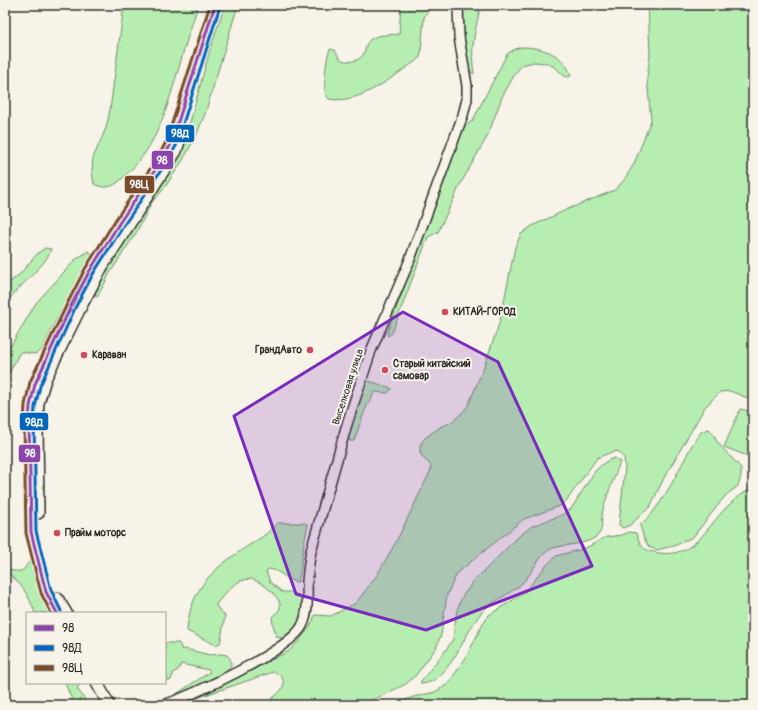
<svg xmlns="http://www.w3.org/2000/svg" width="758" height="710" viewBox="0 0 758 710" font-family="Pangolin,sans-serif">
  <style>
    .green { fill: #b6edb0; stroke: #708c6e }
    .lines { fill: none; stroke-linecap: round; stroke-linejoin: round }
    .minor-casing { stroke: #2b2b2b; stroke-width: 12 }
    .major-casing { stroke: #2b2b2b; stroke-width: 14 }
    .minor { stroke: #f7f3e8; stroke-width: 9 }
    .major { stroke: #f7f3e8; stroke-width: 11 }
    .bus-1-casing { stroke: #f7f3e8; stroke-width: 6 }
    .bus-2-casing { stroke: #f7f3e8; stroke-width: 6 }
    .bus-3-casing { stroke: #f7f3e8; stroke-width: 6 }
    .bus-1 { stroke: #8e44ad; stroke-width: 3 }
    .bus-2 { stroke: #0065bd; stroke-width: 3 }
    .bus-3 { stroke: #7a4b2a; stroke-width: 3 }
    .marked { fill: #7b2cbf; fill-opacity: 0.2; stroke: #7b2cbf; stroke-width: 3; stroke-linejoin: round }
    .poi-dot { fill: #d1495b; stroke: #f7f3e8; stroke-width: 1.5 }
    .labels { text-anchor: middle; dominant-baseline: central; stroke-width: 4; stroke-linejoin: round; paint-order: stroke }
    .poi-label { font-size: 10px; font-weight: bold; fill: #2b2b2b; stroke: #f7f3e8; text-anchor: start }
    .street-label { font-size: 10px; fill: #2b2b2b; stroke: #f7f3e8 }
    .line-badge { stroke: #f7f3e8; stroke-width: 1.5 }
    .badge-label { font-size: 11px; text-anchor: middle; font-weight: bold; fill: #fff }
  </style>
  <rect width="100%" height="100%" fill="#f7f3e8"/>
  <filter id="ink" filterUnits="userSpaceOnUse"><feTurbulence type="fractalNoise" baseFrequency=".025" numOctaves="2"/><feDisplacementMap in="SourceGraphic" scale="8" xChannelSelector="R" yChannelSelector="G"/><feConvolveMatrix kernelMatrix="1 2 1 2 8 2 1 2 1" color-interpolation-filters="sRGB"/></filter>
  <g filter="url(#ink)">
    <path class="green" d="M124,5H198C192,25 185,44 180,64C167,106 159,144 126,175C116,185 108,191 94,184L92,172L93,158L106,128L110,110Z
      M225,5H238L205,114L196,136L183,160L163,190L152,202L136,233L110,273L99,294L97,297L95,296V291L116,251L185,140L211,46Z
      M401,5H433L424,17L421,54L419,59C394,75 361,105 329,99C327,97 325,94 325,91C324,82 326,57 330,49L335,50C337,53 338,58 342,60C349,63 359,61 363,55C366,50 365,43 371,39C378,34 391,35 399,34Z
      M462,5H487L480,9C475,30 470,51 474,73L473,74C460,65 462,20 462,5Z
      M648,5H753V400L730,391L720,392L705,407L664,478L650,507L630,525L623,528L619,525L625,467L624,458L618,451L609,453L597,458L567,500L560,506L524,519L457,573L447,595L441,635L436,648L416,675L406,684L379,697L359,705H265C270,698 287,691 283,680C281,675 278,674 273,672L191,700L289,651C300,640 310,630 315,615L331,616L356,603L377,575L397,540L430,472L431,467L429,463L425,460L420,453V445L425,438L440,427L450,423L458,417L468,406L485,364L500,321L515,247L521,234L532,226L568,209L615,190L624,180L634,164L651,120L647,78L650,55Z
      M521,47C542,47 565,54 571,76L567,77L563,75L556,68L547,63L534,62L522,65L515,74L502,97L488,135L461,183L438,232L428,237L392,333L388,336L387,334L388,330L442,188L462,129L473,120L507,54L515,49Z
      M45,248L51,249C47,266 15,288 5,305V286L19,275L37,254Z
      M88,251L91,253L90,256L54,324L42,350L35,354L21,352L19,354L5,381V355L36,303L75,260Z
      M369,381L391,388V390L388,393L375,392L365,410L354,441H350L348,437L363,386Z
      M740,409L753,412V458L724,447Z
      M709,429L714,435L717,442L741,468V476L738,486L726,495L693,537L674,546L656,550L649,547L644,539L640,525C663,507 680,466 695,440L702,431Z
      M615,458L620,462C614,479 606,496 602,514C601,520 603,529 599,534C591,545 566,544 553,548C540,553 534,570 525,580C515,592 498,598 486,608C465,626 452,683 421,684V681L446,650L453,639L457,610L462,597L473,582L517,538L532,526L562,515L571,509L595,471L604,463L611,459Z
      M753,488V705H393L413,697L435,692L448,684L467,656L480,629L489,615L524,593L545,567L556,556L586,548L606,537L622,535L629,532L636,533C641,547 643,551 659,553C695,558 706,527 728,506C736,498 743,493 753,488Z
      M278,523H305L308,525L304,543L300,573L298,582C290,583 280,570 269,569L266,571L270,582L282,592H291L300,596C306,612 297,631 283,638L277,637L273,625L272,617C274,614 279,612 280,608C282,596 260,581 251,579C248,579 244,580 241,581C231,585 224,595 217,603L216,606L225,616L221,639L220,643L216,645L187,631C190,581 224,561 262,537C269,533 272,526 278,523Z
      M31,561L34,563L43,598L50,613H35C29,596 21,581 5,572V569C11,570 20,574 25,568C27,565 27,563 31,561Z
      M165,643H179L182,650L185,649L210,655L221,654L227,655C230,658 233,662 230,667C227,672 181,694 173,696L210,672L209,670L181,664L178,670L174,672L171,680L169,681L165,674Z
      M65,683H82L77,688C80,694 85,697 86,705H74Z"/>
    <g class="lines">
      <g class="minor-casing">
        <path id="minor" d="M163,705C190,697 290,650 302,626C309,613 307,595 307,581C308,571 309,561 311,551L347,424L371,351L409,262L463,115L467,99V86L459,37L458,5"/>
      </g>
      <g class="major-casing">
        <path id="major" d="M38,513L37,422L38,403L45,379L81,306L103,265L176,151L181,135
          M57,598L66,613
          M57,613L46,592L41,576L31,532L29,463V421L30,406L35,384L72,304L89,272L120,222L162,160L171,144L178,124L215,5
          M97,683L109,705"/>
      </g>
      <use href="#minor" class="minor"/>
      <use href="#major" class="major"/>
      <g class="bus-1-casing">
        <path id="bus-1" d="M57,613L46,592L31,532L29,421L30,406L35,384L72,304L89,272L120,222L162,160L171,144L215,5"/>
      </g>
      <g class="bus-2-casing">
        <path id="bus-2" d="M61,611L51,590L36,531L34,421L35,407L40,386L76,306L93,274L124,225L166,163L176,146L220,6"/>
      </g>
      <g class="bus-3-casing">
        <path id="bus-3" d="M51,613L41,593L26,533L24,421L25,405L30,382L68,302L85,269L116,219L158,157L166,142L210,5"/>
      </g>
      <use href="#bus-1" class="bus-1"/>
      <use href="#bus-2" class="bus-2"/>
      <use href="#bus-3" class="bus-3"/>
    </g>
  </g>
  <path class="marked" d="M403,312L498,362L592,566L426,630L296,594L234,416Z"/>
  <g class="poi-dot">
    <circle cx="445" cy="312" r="4"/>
    <circle cx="310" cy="350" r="4"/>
    <circle cx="84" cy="355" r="4"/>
    <circle cx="385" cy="370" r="4"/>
    <circle cx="57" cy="533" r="4"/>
  </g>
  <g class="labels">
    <g class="poi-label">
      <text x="453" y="312">КИТАЙ-ГОРОД</text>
      <text x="302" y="350" text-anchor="end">ГрандАвто</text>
      <text x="92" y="355">Караван</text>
      <text x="393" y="364">Старый китайский<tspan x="393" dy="12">самовар</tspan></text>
      <text x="65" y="533">Прайм моторс</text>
    </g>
    <g class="street-label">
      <text transform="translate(348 387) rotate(-72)">Выселковая улица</text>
    </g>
  </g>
  <g class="line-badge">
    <rect x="165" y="124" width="30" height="19" rx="4" fill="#0065bd"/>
    <rect x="151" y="150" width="23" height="20" rx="4" fill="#8e44ad"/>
    <rect x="124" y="175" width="31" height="19" rx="4" fill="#7a4b2a"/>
    <rect x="19" y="412" width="30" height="19" rx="4" fill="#0065bd"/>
    <rect x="18" y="444" width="23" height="19" rx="4" fill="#8e44ad"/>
  </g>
  <g class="badge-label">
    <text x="180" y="137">98Д</text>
    <text x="162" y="164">98</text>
    <text x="139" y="188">98Ц</text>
    <text x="34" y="426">98Д</text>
    <text x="30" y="457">98</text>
  </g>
  <rect width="758" height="710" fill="none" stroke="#f7f3e8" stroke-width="20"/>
  <rect x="10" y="10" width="738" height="690" fill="none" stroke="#2b2b2b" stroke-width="1.5" filter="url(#ink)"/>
  <rect x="26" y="612" width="140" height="72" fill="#f7f3e8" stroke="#a5a39c"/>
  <rect x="34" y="625" width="20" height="6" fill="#8e44ad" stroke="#a5a39c"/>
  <text x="62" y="632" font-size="12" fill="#2b2b2b">98</text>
  <rect x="34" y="645" width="20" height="6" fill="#0065bd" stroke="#a5a39c"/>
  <text x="62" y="652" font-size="12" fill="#2b2b2b">98Д</text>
  <rect x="34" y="665" width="20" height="6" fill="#7a4b2a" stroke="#a5a39c"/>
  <text x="62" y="672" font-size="12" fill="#2b2b2b">98Ц</text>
</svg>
